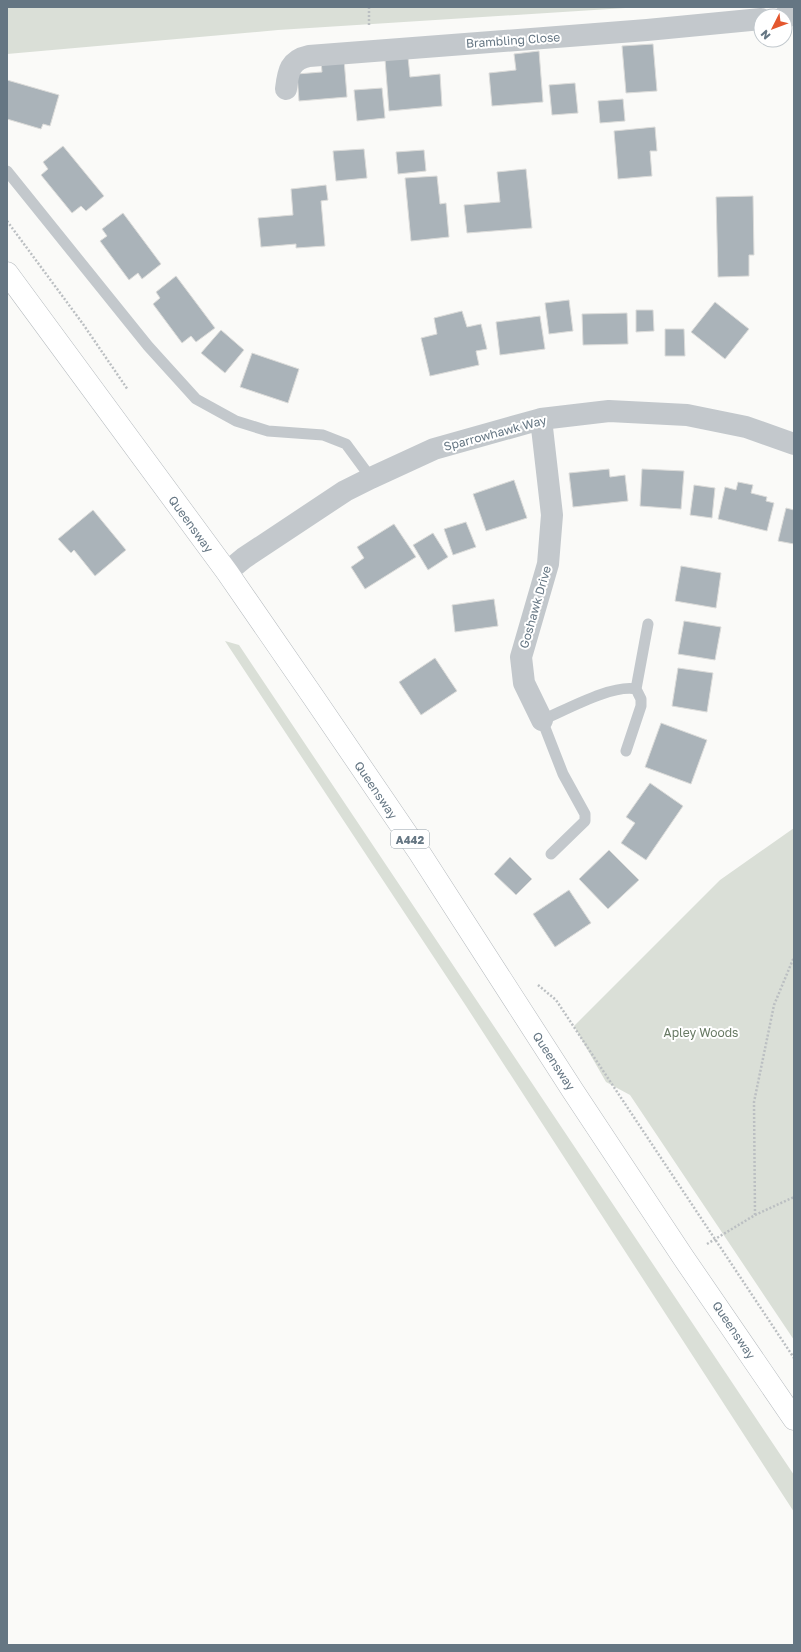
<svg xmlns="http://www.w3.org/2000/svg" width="801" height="1652" viewBox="0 0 801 1652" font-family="'Golos Text',sans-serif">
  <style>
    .green { fill: #dadfd7 }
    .building { fill: #aab3b9; stroke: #dcdcda }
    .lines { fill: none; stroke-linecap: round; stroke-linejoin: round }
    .primary-casing { stroke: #b5babe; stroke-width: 23 }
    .path { stroke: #bbbfc2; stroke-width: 2.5; stroke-dasharray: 2 2; stroke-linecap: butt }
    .lane { stroke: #c3c8cc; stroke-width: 11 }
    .street { stroke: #c3c8cc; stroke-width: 22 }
    .primary { stroke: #fff; stroke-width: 22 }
    .labels { text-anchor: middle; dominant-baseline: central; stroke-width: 4; stroke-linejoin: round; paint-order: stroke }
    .shield { fill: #fff; stroke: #939fa8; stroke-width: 1 }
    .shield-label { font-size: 11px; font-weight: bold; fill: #657683 }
    .street-label { font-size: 12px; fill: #657683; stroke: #fff }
    .park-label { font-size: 12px; fill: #687a64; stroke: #fff }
  </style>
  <rect width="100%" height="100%" fill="#fafaf8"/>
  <path class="green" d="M7,7H641L278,30L7,54Z
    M225,641L239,645L794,1475V1512L466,1006Z
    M794,828V1340L630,1095L606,1082L574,1026L720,880Z"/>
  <path class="building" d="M653,44L657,91L626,93L622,46Z
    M539,51L543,102L492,106L489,73L516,70L514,54Z
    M408,57L410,77L440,74L442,106L389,111L385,59Z
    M344,59L347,97L299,101L297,74L322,72L321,61Z
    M7,80L59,95L50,126L43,124L41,129L7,119Z
    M575,83L578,113L552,115L549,85Z
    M382,88L385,118L357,121L354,90Z
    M623,99L625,121L600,123L598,101Z
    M655,127L657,151H650L652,176L618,179L614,131Z
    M63,146L104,196L86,211L81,206L72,213L41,175L48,169L43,162Z
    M364,149L367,178L336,181L333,151Z
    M424,150L426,171L398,174L396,152Z
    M526,169L532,228L467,233L464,205L500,202L497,172Z
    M437,176L440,204L446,203L449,237L411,241L405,178Z
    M326,185L328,200L321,201L325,246L296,248V244L261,247L258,218L293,215L291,189Z
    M753,196L754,255H749V276L718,277L716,197Z
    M123,213L161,264L142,279L138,273L129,280L100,241L107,236L102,229Z
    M176,276L215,328L196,342L191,336L182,343L153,304L160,298L156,292Z
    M569,300L573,331L549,334L545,303Z
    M715,302L749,329L725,359L691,332Z
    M636,310H653L654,331L636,332Z
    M462,311L467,327L481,324L487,349L476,351L479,365L430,376L421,338L437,334L434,318Z
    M627,313L628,344L583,345L582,314Z
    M540,316L545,349L500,355L496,322Z
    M665,329H684L685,356H665Z
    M221,330L244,350L225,373L201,353Z
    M252,353L299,369L288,403L240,387Z
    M609,469L610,477L625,475L628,501L573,507L569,473Z
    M642,469L684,471L681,509L640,506Z
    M514,480L527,518L486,531L473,494Z
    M738,482L753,485L751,493L767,497L766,501L774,503L767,531L718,519L725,487L736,490Z
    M694,485L715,488L712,518L690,515Z
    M786,508L794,510V544L778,541Z
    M93,510L126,550L95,576L74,550L71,553L58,539Z
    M466,522L476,547L453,555L444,529Z
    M394,524L416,557L365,589L351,567L364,558L357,547Z
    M433,533L448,557L428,570L413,545Z
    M681,566L721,573L716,608L675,601Z
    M494,599L498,626L455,632L452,605Z
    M684,621L721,627L715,660L678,654Z
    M435,658L457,691L421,715L399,682Z
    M678,668L713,673L707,712L672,706Z
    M661,723L707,740L691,784L645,767Z
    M650,783L683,806L646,860L621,843L635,823L626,817Z
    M609,850L639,880L608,909L579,879Z
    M510,857L532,879L516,895L494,874Z
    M569,890L591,923L555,947L533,914Z"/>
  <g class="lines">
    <g class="primary-casing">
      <path id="primary" d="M7,273L227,572L314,698L419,852L573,1091L683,1257L794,1419"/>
    </g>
    <path class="path" d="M369,7V26
      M7,221L83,324L128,390
      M538,985L556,1000L794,1358
      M755,1215L754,1102L774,1005L794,957
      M707,1244L755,1215L794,1197"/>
    <path class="lane" d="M7,171L148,346L196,399L236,421L268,431L323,435L346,444L371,478
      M626,751L641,706V699L636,689L648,624
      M551,854L585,821V814L563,774L542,720C566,710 612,684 636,689"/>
    <path class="street" d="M785,16L794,15
      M286,89C288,71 290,60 309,56L647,30L761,19
      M541,419L552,515L548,564L521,657L524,683L542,720
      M227,572L244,558L345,491L371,478L434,449L541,419L609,411L687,415L746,427L794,444"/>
    <use href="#primary" class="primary"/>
  </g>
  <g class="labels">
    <rect class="shield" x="391" y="830" width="38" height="18" rx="3"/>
    <g class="shield-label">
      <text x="410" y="839">A442</text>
    </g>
    <g class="street-label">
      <text transform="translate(513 40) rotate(-4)">Brambling Close</text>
      <text transform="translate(495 433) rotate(-15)">Sparrowhawk Way</text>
      <text transform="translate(191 524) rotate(54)">Queensway</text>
      <text transform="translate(535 607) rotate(-74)">Goshawk Drive</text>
      <text transform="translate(376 790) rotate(56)">Queensway</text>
      <text transform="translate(554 1061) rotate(57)">Queensway</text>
      <text transform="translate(734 1330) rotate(56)">Queensway</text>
    </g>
    <g class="park-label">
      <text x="701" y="1032">Apley Woods</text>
    </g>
  </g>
  <rect width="801" height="1652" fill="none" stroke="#657683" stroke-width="16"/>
  <g transform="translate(773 28) rotate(228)"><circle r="19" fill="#ffffff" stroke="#c1c8cd"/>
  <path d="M0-3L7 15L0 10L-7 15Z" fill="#e4572e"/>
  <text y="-6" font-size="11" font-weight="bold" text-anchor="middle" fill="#657683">N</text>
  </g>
</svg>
